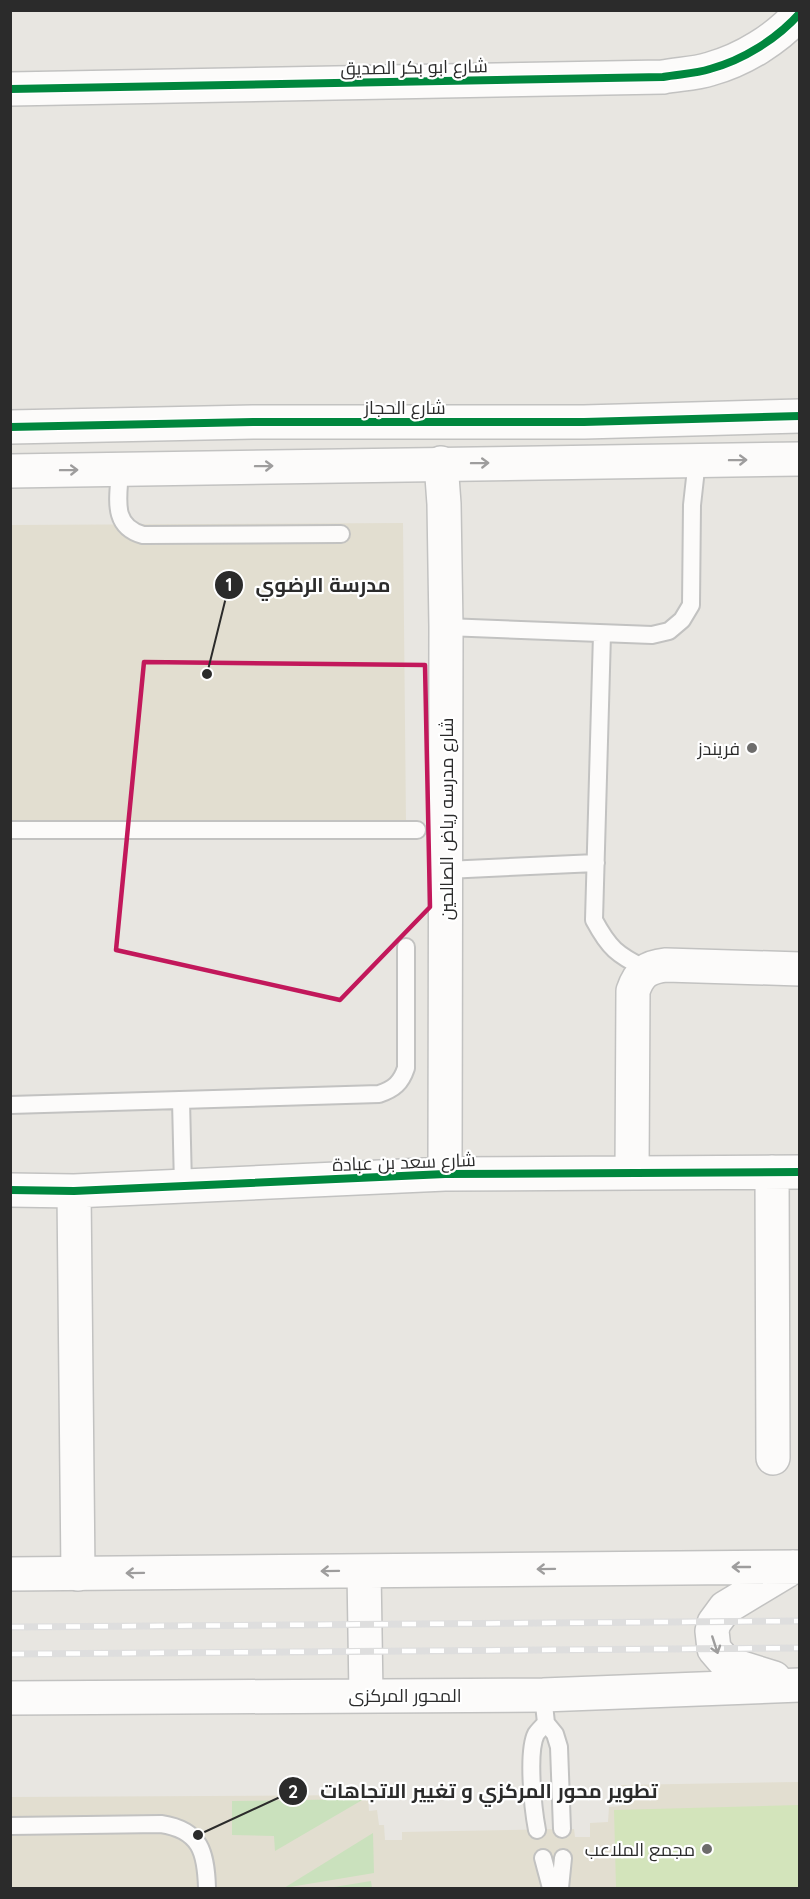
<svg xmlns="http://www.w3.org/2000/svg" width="810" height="1899" viewBox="0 0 810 1899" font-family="Quicksand,Cairo,sans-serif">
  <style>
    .education { fill: #e2ded0 }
    .green { fill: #cae1bd }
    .pitch { fill: #d3e4bb }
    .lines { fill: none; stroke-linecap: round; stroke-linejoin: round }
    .service-casing { stroke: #c2c2c1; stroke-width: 20 }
    .minor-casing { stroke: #c2c2c1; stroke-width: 36 }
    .tertiary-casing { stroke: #c2c2c1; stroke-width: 36 }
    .secondary-casing { stroke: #c2c2c1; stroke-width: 36 }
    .service { stroke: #fcfbfa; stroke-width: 16 }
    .minor { stroke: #fcfbfa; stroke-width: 33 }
    .tertiary { stroke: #fcfbfa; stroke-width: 33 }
    .secondary { stroke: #fcfbfa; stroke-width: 33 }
    .rail-casing { stroke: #dedede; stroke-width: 7 }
    .rail { stroke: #fff; stroke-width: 4.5; stroke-dasharray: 14; stroke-linecap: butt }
    .cycleway-casing { stroke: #fff; stroke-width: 11 }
    .cycleway { stroke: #00873e; stroke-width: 8 }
    .oneway { stroke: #9e9d9d }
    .marked { fill: none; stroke: #c2185b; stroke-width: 4.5; stroke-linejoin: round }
    .poi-dot { fill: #6d6c6b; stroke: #fff; stroke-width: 2 }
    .labels { text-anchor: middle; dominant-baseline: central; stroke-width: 4.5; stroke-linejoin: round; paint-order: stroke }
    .street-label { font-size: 18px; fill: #2b2b2b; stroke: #fff }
    .poi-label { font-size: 18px; fill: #2b2b2b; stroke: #fff; text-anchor: end }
    .leader { fill: none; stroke: #2b2b2b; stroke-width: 2 }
    .callout-dot { fill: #2b2b2b; stroke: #fff; stroke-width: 2 }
    .mark-label { font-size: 18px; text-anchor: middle; font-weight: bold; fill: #fff }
    .callout-label { font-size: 20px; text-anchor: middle; font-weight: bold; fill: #2b2b2b; stroke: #fff; stroke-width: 4.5; stroke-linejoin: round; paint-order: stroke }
  </style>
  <rect width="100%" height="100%" fill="#e8e6e1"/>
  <path class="education" d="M403,523L406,823L11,825L10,525Z
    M799,1782V1888H11L10,1797L368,1795L369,1811L377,1810L379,1825H384L385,1840H402V1832L562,1829H574L575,1837H590V1823L608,1822L609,1807L622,1806L621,1785Z"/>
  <path class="green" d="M364,1799L275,1851L274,1836L232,1835V1801Z
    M373,1833L374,1873L284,1888Z
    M371,1881L372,1888H328Z"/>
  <path class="pitch" d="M799,1805V1888H616L614,1810Z"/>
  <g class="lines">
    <g class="service-casing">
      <path id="service" d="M120,469C119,496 110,526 143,535L341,534
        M446,627L652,635L669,631L682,620L691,605L692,505L697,460
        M602,634L594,920C609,948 617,955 646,969
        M10,830H417
        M446,870L596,863
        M181,1100L183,1186
        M10,1105L379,1094C394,1089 401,1083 406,1068V947
        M543,1695L546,1723L555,1734L559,1747L562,1829
        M10,1826L161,1824C201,1830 206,1853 207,1888
        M537,1830C533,1809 527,1752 536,1734C539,1730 543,1726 546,1723
        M543,1858L551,1888
        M560,1888L563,1858"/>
    </g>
    <g class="minor-casing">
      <path id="minor" d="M10,89L663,77C678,74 695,74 710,69C743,60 777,39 800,13
        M441,463L444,504L446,627L445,1174
        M772,1172L773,1458
        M632,1173L633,991C639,973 647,967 666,965L800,969
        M10,1190L74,1191L445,1174L800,1172
        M74,1191L78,1574"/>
    </g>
    <g class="tertiary-casing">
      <path id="tertiary" d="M10,427L253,422H584L800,416
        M10,471L800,459"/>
    </g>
    <g class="secondary-casing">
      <path id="secondary" d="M364,1571L366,1695
        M10,1574L800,1567
        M774,1678L726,1663L714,1649L712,1631L714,1623L725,1608L793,1567
        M10,1698L543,1695L800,1685"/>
    </g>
    <use href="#service" class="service"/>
    <use href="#minor" class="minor"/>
    <use href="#tertiary" class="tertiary"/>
    <use href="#secondary" class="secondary"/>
    <g class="rail-casing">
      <path id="rail" d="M10,1627L800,1621
        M10,1654L800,1648"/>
    </g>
    <use href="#rail" class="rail"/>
    <g class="cycleway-casing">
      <path id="cycleway" d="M10,89L663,77C678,74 695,74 710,69C743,60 777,39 800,13
        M10,427L253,422H584L800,416
        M10,1190L74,1191L445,1174L800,1172"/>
    </g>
    <use href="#cycleway" class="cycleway"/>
  </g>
  <defs><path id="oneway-shaft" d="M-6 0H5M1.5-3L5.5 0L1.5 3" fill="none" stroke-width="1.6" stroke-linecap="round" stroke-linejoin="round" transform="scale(1.5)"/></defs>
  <g class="oneway">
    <use href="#oneway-shaft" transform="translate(738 460) rotate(-1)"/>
    <use href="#oneway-shaft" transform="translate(480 463) rotate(-1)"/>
    <use href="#oneway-shaft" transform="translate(264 466) rotate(-1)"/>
    <use href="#oneway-shaft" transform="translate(69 470) rotate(-1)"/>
    <use href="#oneway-shaft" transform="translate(741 1567) rotate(180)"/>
    <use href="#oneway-shaft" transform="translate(546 1569) rotate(179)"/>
    <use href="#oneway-shaft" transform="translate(330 1571) rotate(179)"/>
    <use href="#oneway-shaft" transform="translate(135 1573) rotate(179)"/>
    <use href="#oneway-shaft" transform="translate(715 1645) rotate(72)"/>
  </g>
  <path class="marked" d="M144,662L425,665L430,907L340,1000L116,950Z"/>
  <g class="poi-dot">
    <circle cx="752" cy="748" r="6"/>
    <circle cx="707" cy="1849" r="6"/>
  </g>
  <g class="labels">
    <g class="street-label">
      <text transform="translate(414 67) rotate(-1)">شارع ابو بكر الصديق</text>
      <text x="405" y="407">شارع الحجاز</text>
      <text transform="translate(446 819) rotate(-90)">شارع مدرسه رياض الصالحين</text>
      <text transform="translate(404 1162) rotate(-2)">شارع سعد بن عبادة</text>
      <text x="405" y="1695">المحور المركزى</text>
    </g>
    <g class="poi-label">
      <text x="740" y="748">فريندز</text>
      <text x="695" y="1849">مجمع الملاعب</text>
    </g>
  </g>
  <path class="leader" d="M207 674L229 585M198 1835L293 1791"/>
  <g class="callout-dot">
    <circle cx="207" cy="674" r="6"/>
    <circle cx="198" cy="1835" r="6"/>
    <circle cx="229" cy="585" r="15"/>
    <circle cx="293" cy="1791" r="15"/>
  </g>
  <g class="mark-label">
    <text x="229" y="591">1</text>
    <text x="293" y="1798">2</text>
  </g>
  <g class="callout-label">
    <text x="323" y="592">مدرسة الرضوي</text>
    <text x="489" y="1798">تطوير محور المركزي و تغيير الاتجاهات</text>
  </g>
  <rect width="810" height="1899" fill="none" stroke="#2b2b2b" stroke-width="24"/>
</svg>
